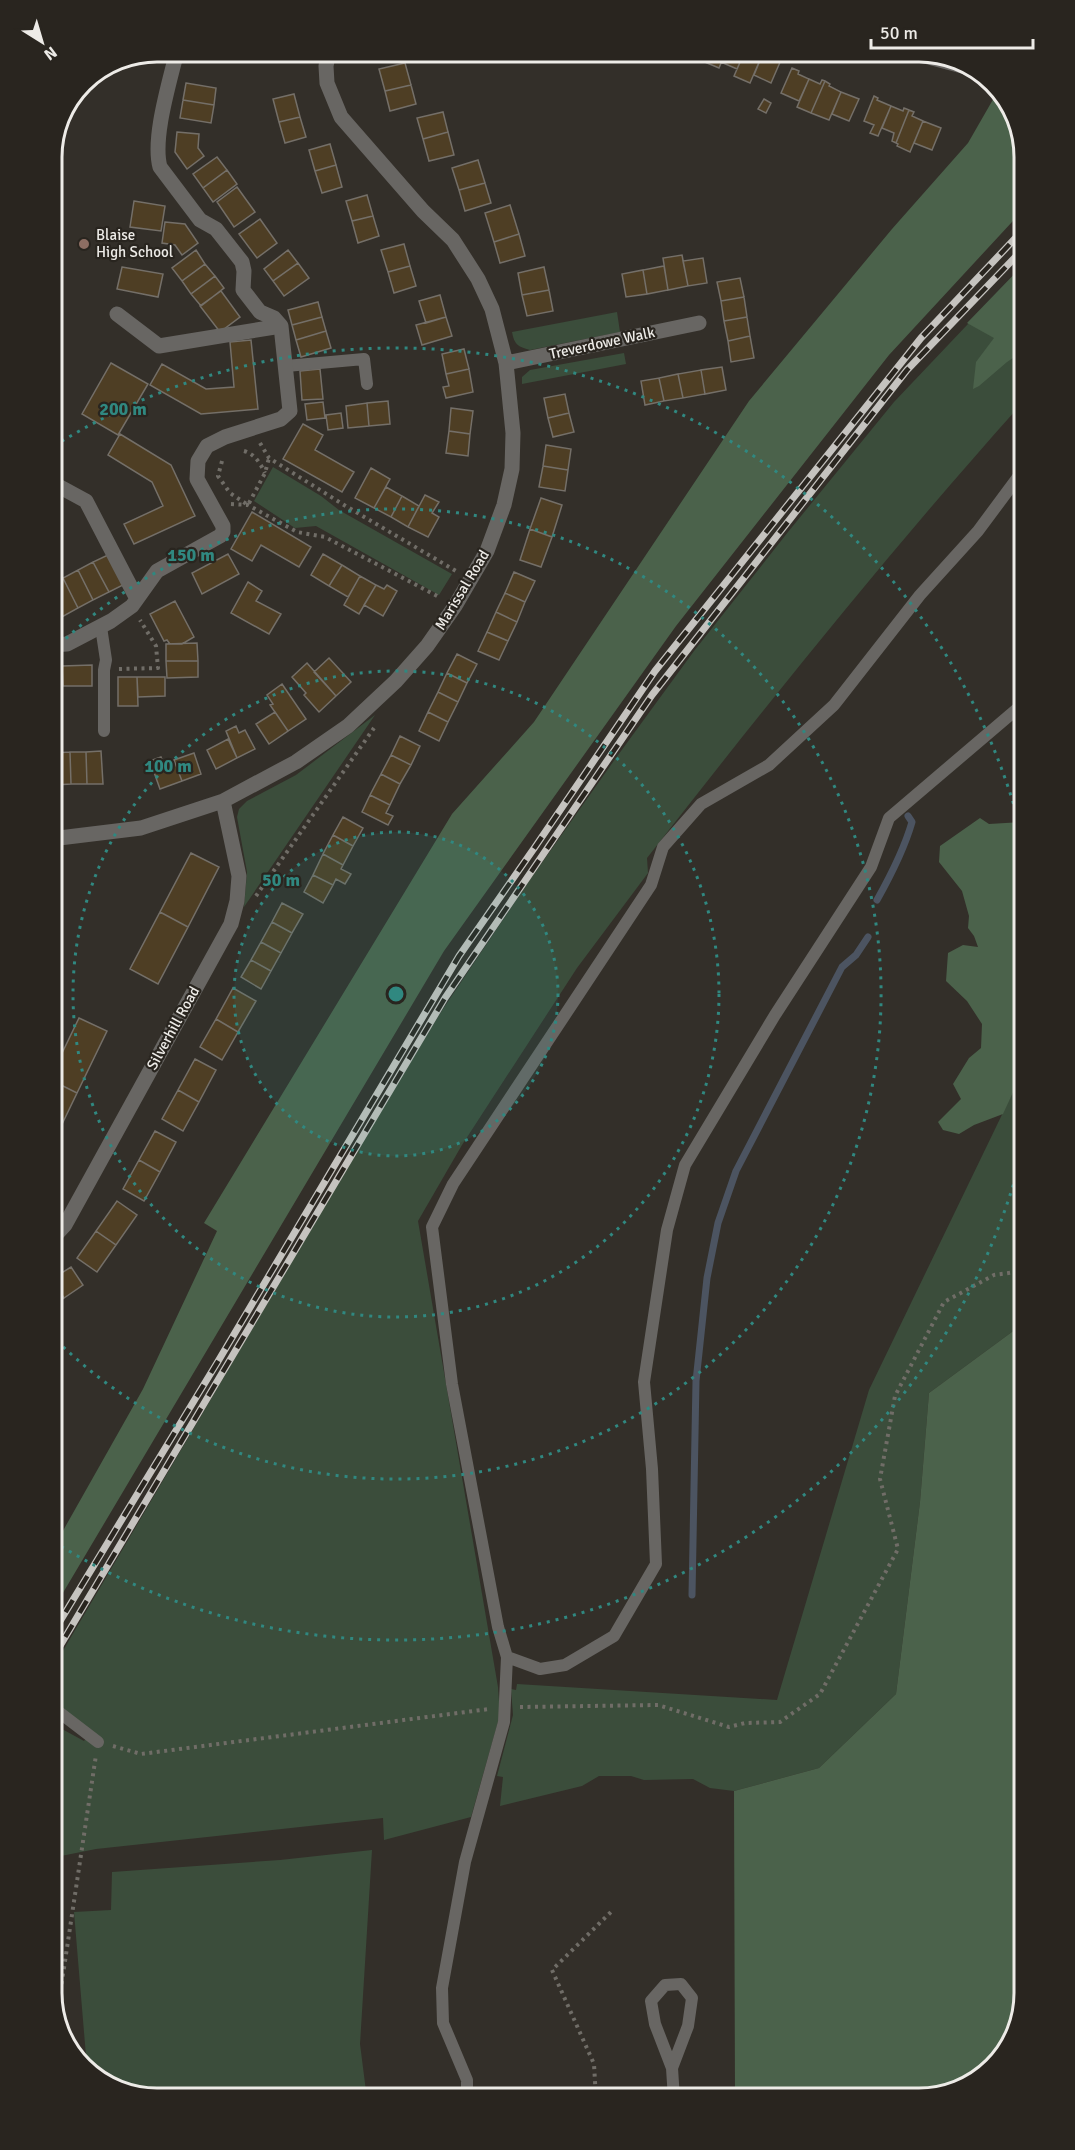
<svg xmlns="http://www.w3.org/2000/svg" width="1075" height="2150" viewBox="0 0 1075 2150" font-family="Signika,sans-serif">
  <style>
    .green { fill: #3b4d3b }
    .forest { fill: #4b624b }
    .lines { fill: none; stroke-linecap: round; stroke-linejoin: round }
    .stream { stroke: #4c5461; stroke-width: 7 }
    .building { fill: #4e3e24; stroke: #746f68; stroke-width: 1.5 }
    .path { stroke: #706d67; stroke-width: 4; stroke-dasharray: 3 4.5; stroke-linecap: butt }
    .service { stroke: #686663; stroke-width: 12 }
    .minor { stroke: #686663; stroke-width: 15 }
    .rail-casing { stroke: #c5c3bf; stroke-width: 7 }
    .rail { stroke: #29251f; stroke-width: 4.5; stroke-dasharray: 14; stroke-linecap: butt }
    .ring { fill: none; stroke: #308880; stroke-width: 3; stroke-dasharray: 3 6 }
    .education-dot { fill: #8d6e63; stroke: #29251f; stroke-width: 2 }
    .labels { text-anchor: middle; dominant-baseline: central; stroke-width: 4.5; stroke-linejoin: round; paint-order: stroke }
    .poi-label { font-size: 15px; fill: #edebe7; stroke: #29251f; text-anchor: start }
    .street-label { font-size: 15px; fill: #edebe7; stroke: #29251f }
    .rim { fill: none; stroke: #edebe7; stroke-width: 3 }
    .centre { fill: #308880; stroke: #29251f; stroke-width: 3 }
    .ring-label { font-size: 18px; text-anchor: middle; font-weight: bold; fill: #308880; stroke: #29251f; stroke-width: 4.5; stroke-linejoin: round; paint-order: stroke }
  </style>
  <rect width="100%" height="100%" fill="#332f29"/>
  <path class="green" d="M1024,265V401C892,548 768,703 647,858L648,873L577,968L462,1145L418,1221L498,1687L500,1715L471,1817L384,1840L383,1818L96,1849L51,1858V1723L84,1741L91,1732L51,1698V1671L365,1137L441,1012L529,881L613,762L694,651L788,532L894,402Z
    M617,312L620,332L530,350C518,347 514,344 512,332Z
    M624,353L626,364L522,384V377L530,370Z
    M273,467L321,496L339,510L452,574L439,595L316,526L295,528L254,501Z
    M375,715L244,907L247,872L237,817L239,809L247,801L296,775Z
    M1024,1069V1323L929,1393L920,1502L896,1694L819,1768L734,1791L710,1788L693,1779L644,1780L631,1776H599L582,1786L500,1806L503,1777L497,1776L513,1715L511,1689L516,1690L517,1684L777,1700L869,1390Z
    M372,1850L360,2044L367,2099H150L98,2081L87,2068L74,1912L111,1910L112,1872L280,1860Z
    M51,1928L66,2042C45,2016 51,1961 51,1928Z"/>
  <path class="forest" d="M995,96C1029,105 1024,182 1024,209L889,355L676,626L444,951L51,1613V1552L143,1389L217,1231L204,1223L452,814L534,722L749,401L892,229L968,143Z
    M1024,264V341L1022,342L1016,356L1007,362L979,386L973,389L976,362L994,338L967,323Z
    M980,818L989,824L1024,822V1069L1003,1114L974,1125L959,1134L943,1130L938,1122L961,1099L953,1084L969,1058L981,1048L982,1024L967,1001L946,981L948,953L963,945L978,947L974,936L968,928L969,916L962,891L939,862L940,846Z
    M1024,1323V1994L1006,2052L958,2091L918,2099H735L734,1791L819,1768L896,1694L920,1502L929,1393Z"/>
  <g class="lines">
    <path class="stream" d="M877,900C891,875 904,850 912,822L908,816
      M692,1595L696,1381L707,1278L718,1223L736,1171L842,967L856,955L868,937"/>
  </g>
  <path class="building" d="M195,51H217L216,59L195,54Z
    M272,51H294V56H272Z
    M704,51H726L719,68L700,60Z
    M726,51H745L737,69L721,62Z
    M745,51L763,53L750,83L734,76Z
    M763,53L781,60L771,83L754,75Z
    M405,63L411,85L385,91L379,69Z
    M792,68L799,71L798,74L809,79L799,101L781,93Z
    M809,79L820,84L822,80L825,81L811,113L797,107Z
    M825,81L830,84L829,86L841,92L829,120L811,113Z
    M186,83L216,88L214,105L183,100Z
    M411,85L416,104L390,111L385,91Z
    M841,92L859,99L849,121L832,114Z
    M294,94L300,117L279,122L273,99Z
    M874,96L878,98L877,100L891,106L878,136L870,133L874,125L864,121Z
    M764,99L771,103L766,113L758,109Z
    M183,100L214,105L211,123L180,118Z
    M891,106L903,111L904,108L909,110L896,143L892,141L894,133L882,128Z
    M909,110L914,112L912,116L923,121L910,152L897,146L898,144L896,143Z
    M443,112L448,132L423,139L417,118Z
    M300,117L306,137L285,143L279,122Z
    M923,121L941,128L932,150L914,143Z
    M177,132L199,134L198,148L204,156L187,169L175,152Z
    M448,132L454,155L429,161L423,139Z
    M330,144L336,165L315,171L309,150Z
    M217,157L227,170L203,188L193,174Z
    M478,160L485,183L459,190L452,168Z
    M336,165L342,187L322,193L315,171Z
    M227,170L237,184L213,202L203,188Z
    M485,183L491,203L465,211L459,190Z
    M237,187L255,212L234,227L217,202Z
    M367,195L373,216L352,221L346,201Z
    M134,201L165,206L161,231L130,227Z
    M510,205L519,234L494,242L485,213Z
    M373,216L379,236L358,243L352,221Z
    M260,219L277,243L257,258L239,234Z
    M165,222L185,224L198,243L182,255L175,245L162,243Z
    M519,234L525,256L500,263L494,242Z
    M404,244L410,266L388,272L381,250Z
    M196,250L205,264L182,281L172,268Z
    M288,250L298,263L273,281L264,269Z
    M682,255L688,286L668,290L663,258Z
    M703,258L707,283L688,286L683,261Z
    M298,263L309,278L284,296L273,281Z
    M205,264L215,276L191,294L182,281Z
    M410,266L416,286L394,293L388,272Z
    M664,266L668,290L647,294L643,270Z
    M122,267L163,274L158,297L117,289Z
    M544,267L549,290L522,295L518,273Z
    M643,270L647,294L626,297L622,274Z
    M215,276L224,288L201,306L191,294Z
    M740,278L744,297L721,301L717,282Z
    M549,290L553,311L527,316L522,295Z
    M221,291L240,317L220,332L200,306Z
    M440,295L446,317L426,323L419,301Z
    M744,297L747,317L724,321L721,301Z
    M318,302L322,317L292,325L288,310Z
    M322,317L326,331L296,340L292,325Z
    M446,317L452,336L422,345L416,325Z
    M747,317L750,336L728,341L724,321Z
    M326,331L331,348L301,357L296,340Z
    M750,336L754,358L731,362L728,341Z
    M251,340L258,409L201,414L150,385L162,364L206,389L234,387L230,342Z
    M464,349L469,369L446,374L442,354Z
    M111,363L148,384L118,435L82,414Z
    M722,367L726,390L705,394L701,370Z
    M320,369L323,399L302,400L300,371Z
    M469,369L473,392L446,398L443,387L449,386L446,374Z
    M701,370L705,394L683,398L678,374Z
    M678,374L683,398L664,401L659,378Z
    M659,378L664,401L645,405L641,381Z
    M565,394L569,413L548,418L544,398Z
    M388,401L390,424L369,426L367,403Z
    M323,402L325,418L307,420L305,404Z
    M367,403L369,426L348,428L346,406Z
    M451,408L473,411L470,434L449,431Z
    M341,413L343,428L328,430L326,415Z
    M569,413L574,432L553,437L548,418Z
    M303,424L323,435L315,450L354,472L342,492L283,459Z
    M449,431L470,434L468,456L446,453Z
    M120,434L171,465L195,516L134,544L124,524L163,506L152,482L108,455Z
    M546,445L571,449L568,470L543,466Z
    M543,466L568,470L565,491L539,487Z
    M371,468L390,479L374,508L355,498Z
    M386,487L402,496L391,517L374,508Z
    M425,495L439,502L432,513L439,517L428,537L408,527Z
    M402,496L419,506L408,527L391,517Z
    M541,498L562,505L552,537L530,529Z
    M252,512L311,547L299,567L261,545L252,561L231,549Z
    M530,529L552,537L541,567L520,560Z
    M51,536L59,553L51,557Z
    M110,554L125,584L109,592L93,562Z
    M228,554L239,574L202,594L192,573Z
    M323,554L342,565L329,586L311,575Z
    M93,562L109,592L93,600L78,570Z
    M342,565L360,576L348,597L329,586Z
    M78,570L93,600L78,608L63,578Z
    M514,572L535,581L525,602L505,593Z
    M360,576L376,585L359,614L344,605Z
    M63,578L78,608L60,618L51,600V584Z
    M248,582L262,591L256,601L281,614L269,634L231,613Z
    M376,585L384,589L387,585L397,591L383,616L364,605Z
    M505,593L525,602L517,622L496,612Z
    M175,601L194,637L182,644H170L167,640L164,641L150,614Z
    M496,612L517,622L508,641L487,632Z
    M487,632L508,641L499,660L478,651Z
    M197,643L198,661H166V644Z
    M457,654L477,664L467,683L447,673Z
    M329,658L351,682L336,696L314,672Z
    M166,661H198V677L167,678Z
    M307,663L336,696L319,712L304,695L306,693L292,677Z
    M51,664H54L55,696H51Z
    M92,665V686H63L62,666Z
    M447,673L467,683L458,702L438,692Z
    M118,677H137L138,706H118Z
    M137,677H165V696L138,697Z
    M282,684L306,719L288,731L270,705L273,704L267,695Z
    M438,692L458,702L448,722L428,712Z
    M275,712L288,731L269,744L256,724Z
    M428,712L448,722L439,741L419,731Z
    M236,726L239,733L245,730L255,749L237,758L226,731Z
    M400,736L420,746L411,765L391,755Z
    M228,739L237,758L216,769L207,750Z
    M101,751L103,784H87L86,752Z
    M70,752L71,784L54,785L53,753Z
    M70,752H86L87,784H71Z
    M194,753L201,774L182,781L174,760Z
    M391,755L411,765L400,784L381,774Z
    M161,757L164,764L174,760L182,781L160,789L150,761Z
    M381,774L400,784L390,805L370,795Z
    M370,795L390,805L386,813L393,816L388,825L362,812Z
    M343,817L363,828L353,846L333,835Z
    M333,835L353,846L343,865L323,854Z
    M191,853L219,867L188,927L160,912Z
    M323,854L343,865L341,869L351,874L345,884L336,879L333,885L313,875Z
    M313,875L333,885L323,903L304,892Z
    M282,903L303,914L292,933L272,922Z
    M160,912L188,927L158,984L130,969Z
    M272,922L292,933L281,953L261,942Z
    M261,942L281,953L271,971L251,960Z
    M251,960L271,971L261,989L241,977Z
    M233,988L256,1001L238,1032L216,1019Z
    M79,1018L107,1031L77,1093L51,1080V1076Z
    M216,1019L238,1032L222,1060L200,1047Z
    M195,1059L216,1070L199,1102L178,1090Z
    M51,1080L77,1093L51,1147Z
    M178,1090L199,1102L183,1131L162,1119Z
    M155,1131L176,1142L160,1172L139,1160Z
    M139,1160L160,1172L144,1201L123,1189Z
    M117,1201L137,1215L116,1245L96,1231Z
    M96,1231L116,1245L97,1272L77,1258Z
    M71,1267L83,1285L64,1298L52,1279Z
    M52,1279L64,1298L51,1306V1280Z"/>
  <g class="lines">
    <path class="path" d="M849,61L853,51
      M260,443L269,458L344,505L456,571
      M244,451C255,454 260,463 265,473
      M222,461L218,476L230,493L248,505L265,473L269,458
      M231,504L248,505L297,532L325,537L441,598
      M119,669L158,668L156,646L140,620
      M256,896L374,728
      M51,1189L64,1193
      M520,1707L658,1705L729,1727L745,1723L780,1722L820,1694L898,1549L880,1479L895,1396L944,1302L994,1275L1024,1271
      M113,1746L141,1754L489,1709
      M56,2021L96,1755
      M596,2099L594,2064L552,1970L614,1909"/>
    <path class="service" d="M286,366L364,359L367,384
      M101,627L106,660L104,670V731
      M507,1657L540,1669L565,1665L614,1636L656,1564L652,1469L644,1382L667,1230L685,1165L775,1015L871,867L889,818L1024,703
      M51,1706L98,1742
      M672,2068L688,2026L692,1998L681,1984L665,1985L651,2001L655,2024L672,2068L674,2099
      M467,2099V2080L443,2023L442,1988L465,1862L504,1722L507,1657L498,1627L452,1384L432,1227L453,1184L651,885L663,847L701,804L769,765L834,705L920,595L978,531L1024,469"/>
    <path class="minor" d="M906,51L966,67
      M117,314L159,346L281,326
      M506,363L699,323
      M51,482L86,501L137,599
      M51,645L67,644L111,621L132,606L157,571L220,536L223,532V526L197,479L198,461L207,446L225,437L281,419L290,411L281,326L274,318L260,312L243,290L244,271L242,262L216,229L200,220L160,167C152,138 170,81 177,51
      M51,839L141,828L223,801L296,762L348,726L396,681L427,646L455,606L487,551L504,505L512,469L513,433L506,363L492,309L478,279L453,240L423,211L341,117L327,83L326,66L329,51
      M51,1240L65,1225L231,924L237,901L239,876L223,801"/>
    <g class="rail-casing">
      <path id="rail" d="M51,1636L217,1363L459,956L535,847L655,671L921,338L1024,229
        M51,1661L445,998L652,695L907,370L1024,248"/>
    </g>
    <use href="#rail" class="rail"/>
  </g>
  <circle cx="396" cy="994" r="162" fill="#308880" fill-opacity=".12"/>
  <g class="ring">
    <circle cx="396" cy="994" r="162"/>
    <circle cx="396" cy="994" r="323"/>
    <path d="M53 651A485 485 0 1 1 53 1337"/>
    <path d="M1023 1150A646 646 0 0 1 54 1542M54 446A646 646 0 0 1 1023 838"/>
  </g>
  <circle class="education-dot" cx="84" cy="244" r="6"/>
  <g class="labels">
    <g class="poi-label">
      <text x="96" y="235">Blaise<tspan x="96" dy="17">High School</tspan></text>
    </g>
    <g class="street-label">
      <text transform="translate(602 343) rotate(-12)">Treverdowe Walk</text>
      <text transform="translate(462 590) rotate(-59)">Marissal Road</text>
      <text transform="translate(173 1028) rotate(-61)">Silverhill Road</text>
    </g>
  </g>
  <path d="M0 0H1075V2150H0ZM157 62H919A95 95 0 0 1 1014 157V1993A95 95 0 0 1 919 2088H157A95 95 0 0 1 62 1993V157A95 95 0 0 1 157 62Z" fill="#29251f" fill-rule="evenodd"/>
  <path class="rim" d="M157 62H919A95 95 0 0 1 1014 157V1993A95 95 0 0 1 919 2088H157A95 95 0 0 1 62 1993V157A95 95 0 0 1 157 62Z"/>
  <circle cx="396" cy="994" r="9" class="centre"/>
  <g class="ring-label">
    <text x="123" y="415">200 m</text>
    <text x="191" y="561">150 m</text>
    <text x="168" y="772">100 m</text>
    <text x="281" y="886">50 m</text>
  </g>
  <g transform="translate(42 42) rotate(143)" stroke="#29251f" stroke-width="4.5" paint-order="stroke">
  <path d="M0-4.5L10 22L0 15L-10 22Z" fill="#edebe7"/>
  <text y="-9" font-size="16" font-weight="bold" text-anchor="middle" fill="#edebe7">N</text>
  </g>
  <path d="M871 39v9h162v-9" fill="none" stroke="#edebe7" stroke-width="3"/>
  <text x="880" y="39" font-size="18" fill="#edebe7" stroke="#29251f" stroke-width="4.5" paint-order="stroke">50 m</text>
</svg>
